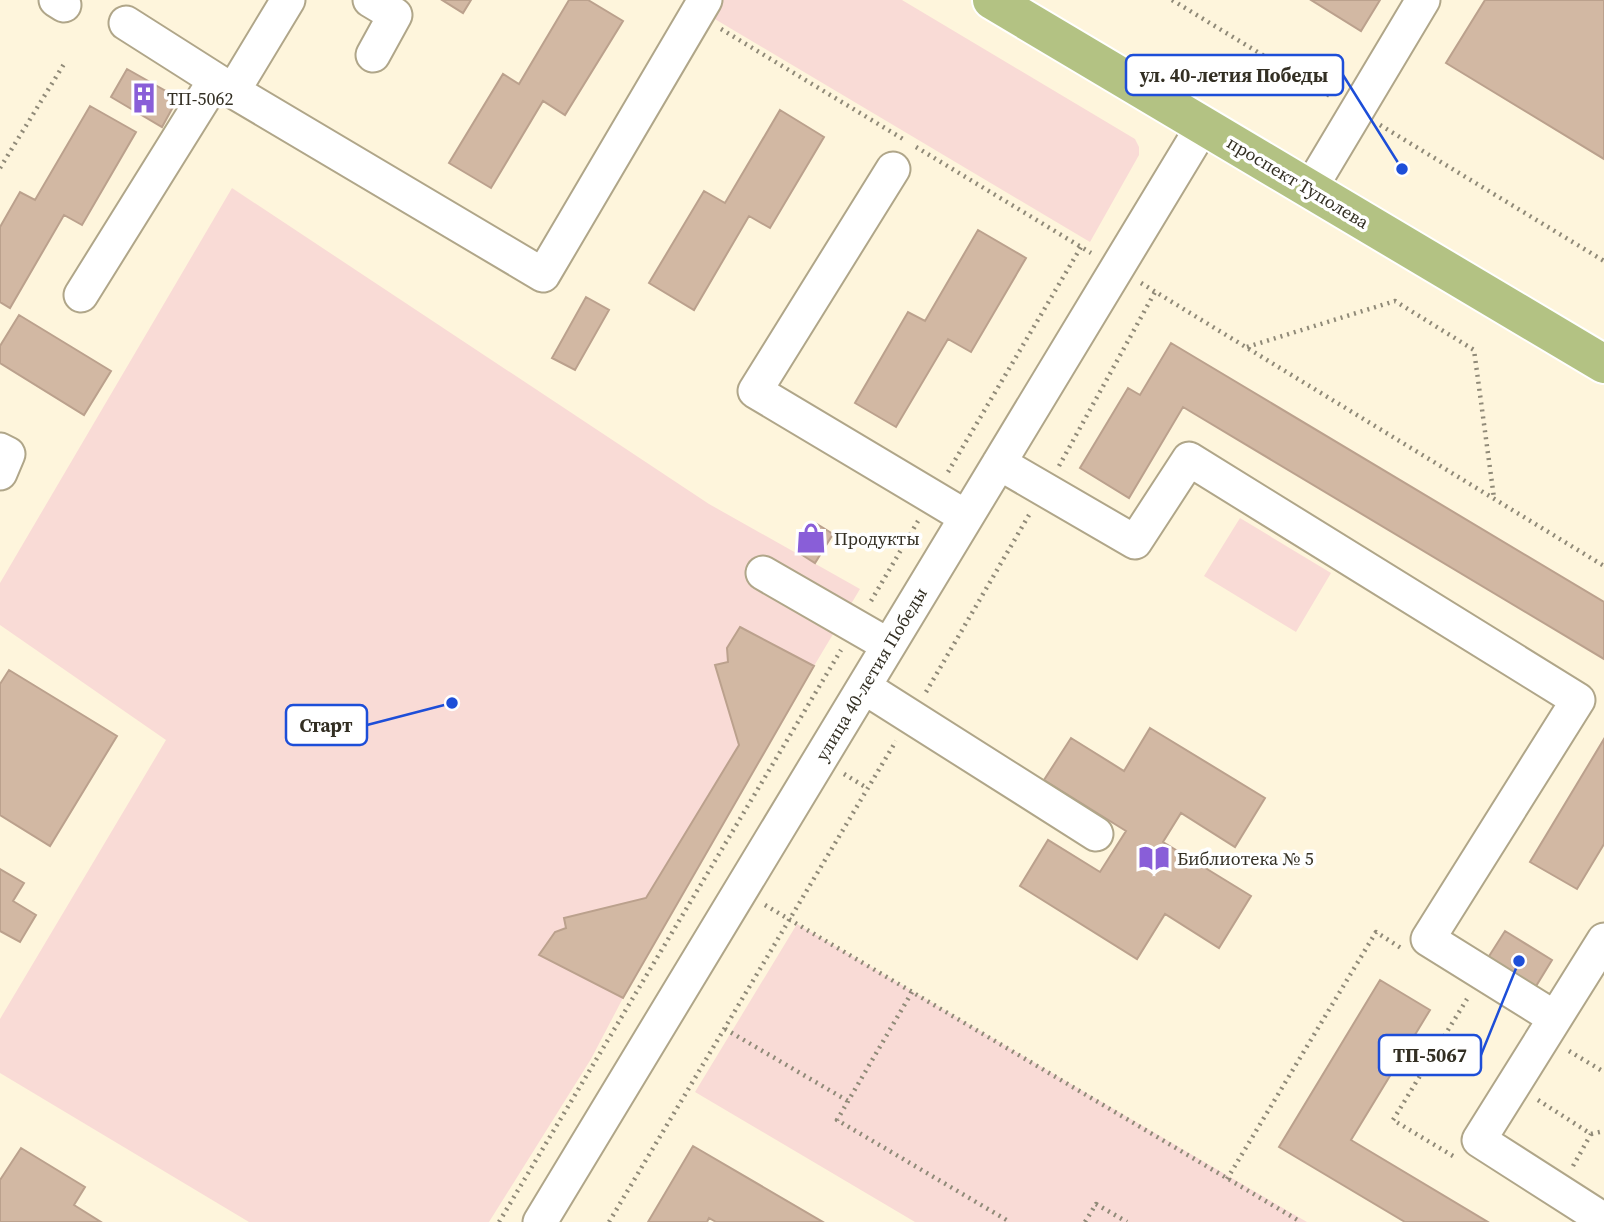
<svg xmlns="http://www.w3.org/2000/svg" width="1604" height="1222" viewBox="0 0 1604 1222" font-family="'Source Serif 4',serif">
  <style>
    .green { fill: #f9dbd6 }
    .building { fill: #d2b8a3; stroke: #bba18d; stroke-width: 2 }
    .lines { fill: none; stroke-linecap: round; stroke-linejoin: round }
    .minor-casing { stroke: #b0a689; stroke-width: 37 }
    .major-casing { stroke: #fff; stroke-width: 42 }
    .path { stroke: #908a78; stroke-width: 4.5; stroke-dasharray: 2 5; stroke-linecap: butt }
    .minor { stroke: #fff; stroke-width: 33 }
    .major { stroke: #b3c283; stroke-width: 38 }
    .labels { text-anchor: middle; dominant-baseline: central; stroke-width: 7; stroke-linejoin: round; paint-order: stroke }
    .poi-label { font-size: 18px; fill: #332f23; stroke: #fff; text-anchor: start }
    .street-label { font-size: 18px; fill: #332f23; stroke: #fff }
    .leader { fill: none; stroke: #1d4ed8; stroke-width: 2.5 }
    .callout-dot { fill: #1d4ed8; stroke: #fff; stroke-width: 2.5 }
    .callout { fill: #fff; stroke: #1d4ed8; stroke-width: 2.5 }
    .callout-label { font-size: 19px; text-anchor: middle; font-weight: bold; fill: #332f23 }
  </style>
  <rect width="100%" height="100%" fill="#fef5dc"/>
  <path class="green" d="M717,0H902L1135,139L1139,147V155L1090,242L708,15Z
    M232,188L709,504L860,589L814,666L623,998L591,1059L489,1222H249L0,1073V1019L166,740L0,625V583Z
    M1240,518L1331,573L1296,632L1204,576Z
    M797,924L1307,1222H915L695,1092Z"/>
  <path class="building" d="M442,0H471L463,13Z
    M569,0H588L623,21L565,115L543,101L491,188L449,163L503,74L519,84Z
    M1311,0H1380L1361,31Z
    M1485,0H1604V159L1446,63Z
    M127,69L178,98L162,127L111,97Z
    M90,106L136,132L82,225L64,215L10,308L0,302V227L20,192L35,200Z
    M780,110L824,137L770,228L749,216L694,310L649,283L704,191L725,203Z
    M978,230L1026,258L971,352L948,339L896,427L855,403L908,312L925,321Z
    M586,297L609,310L575,370L552,358Z
    M19,315L111,371L84,415L0,363V346Z
    M1171,343L1604,602V659L1183,407L1129,498L1080,468L1128,388L1140,395Z
    M817,524L833,534L815,563L799,553Z
    M740,627L814,666L623,998L539,955L555,932L566,928L564,918L646,898L739,745L715,665L728,662L727,648Z
    M9,670L117,736L50,846L0,815V684Z
    M1150,728L1265,798L1235,847L1181,813L1163,842L1251,896L1219,948L1165,914L1137,959L1020,886L1048,840L1100,872L1126,831L1044,780L1071,738L1124,771Z
    M1604,739V844L1577,889L1530,862Z
    M0,869L24,883L13,901L36,915L20,942L0,931Z
    M1505,931L1552,960L1533,991L1486,961Z
    M1380,980L1430,1010L1351,1140L1488,1222H1405L1279,1147Z
    M693,1146L823,1222H716L709,1218L707,1222H648Z
    M21,1148L85,1187L74,1205L101,1222H0V1180Z"/>
  <g class="lines">
    <g class="minor-casing">
      <path id="minor" d="M56,0L64,5
        M370,0L395,15L373,55
        M126,23L233,91L543,275L705,0
        M233,91L288,0
        M893,169L755,391L966,517
        M1310,189L1423,0
        M81,295L215,80
        M0,450L8,454L0,473
        M999,463L1135,542L1189,459L1578,700L1428,939L1555,1018
        M763,573L888,645
        M864,687L1096,834
        M1604,940L1479,1140L1604,1220
        M540,1222L1203,126"/>
    </g>
    <g class="major-casing">
      <path id="major" d="M992,0L1604,364"/>
    </g>
    <path class="path" d="M1172,0L1330,96
      M721,29L903,139
      M1380,125L1604,261
      M916,147L1091,253
      M0,168L64,64
      M1141,283L1604,566
      M1247,347L1395,301L1474,350L1494,498
      M1059,466L1155,292
      M948,472L1081,247
      M871,601L918,521
      M926,692L1029,515
      M844,774L867,788
      M765,905L1301,1222
      M912,992L837,1120L1010,1222
      M725,1029L848,1101
      M1569,1051L1604,1072
      M1538,1100L1591,1134L1604,1131
      M1453,1156L1393,1120L1467,999
      M1573,1166L1591,1134
      M1227,1179L1376,932L1401,948
      M499,1222L841,650
      M609,1222L896,741
      M1085,1222L1096,1204L1127,1222"/>
    <use href="#minor" class="minor"/>
    <use href="#major" class="major"/>
  </g>
  <defs>
    <g id="building-bare" transform="scale(2.415)"><path d="M-4-6H4V6H1V3H-1V6H-4ZM-2.5-4.3h1.7v1.8h-1.7ZM.8-4.3h1.7v1.8H.8ZM-2.5-1h1.7V.8h-1.7ZM.8-1h1.7V.8H.8Z" fill="#895ed8" stroke="#fff" stroke-width="2.5" paint-order="stroke"/></g>
    <g id="shop-bare" transform="scale(2.415)"><path d="M-5-2.5h2.3a2.7 3.5 0 0 1 5.4 0H5L5.5 6h-11ZM-1.5-2.5h3a1.5 2.3 0 0 0-3 0Z" fill="#895ed8" stroke="#fff" stroke-width="2.5" paint-order="stroke"/></g>
    <g id="library-bare" transform="scale(2.415)"><path d="M-6-4Q-3-5.5-.7-3.5V5Q-3 3-6 4ZM6-4Q3-5.5 .7-3.5V5Q3 3 6 4Z" fill="#895ed8" stroke="#fff" stroke-width="2.5" paint-order="stroke"/></g>
  </defs>
  <g fill-rule="evenodd">
    <use href="#building-bare" x="144" y="98"/>
    <use href="#shop-bare" x="811" y="538"/>
    <use href="#library-bare" x="1154" y="858"/>
  </g>
  <g class="labels">
    <g class="poi-label">
      <text x="167" y="98">ТП-5062</text>
      <text x="834" y="538">Продукты</text>
      <text x="1177" y="858">Библиотека № 5</text>
    </g>
    <g class="street-label">
      <text transform="translate(1298 182) rotate(31)">проспект Туполева</text>
      <text transform="translate(871 674) rotate(-59)">улица 40-летия Победы</text>
    </g>
  </g>
  <path class="leader" d="M1402 169L1343 75M452 703L367 725M1519 961L1481 1055"/>
  <g class="callout-dot">
    <circle cx="1402" cy="169" r="7"/>
    <circle cx="452" cy="703" r="7"/>
    <circle cx="1519" cy="961" r="7"/>
  </g>
  <g class="callout">
    <rect x="1126" y="55" width="217" height="40" rx="7"/>
    <rect x="286" y="705" width="81" height="40" rx="7"/>
    <rect x="1379" y="1035" width="102" height="40" rx="7"/>
  </g>
  <g class="callout-label">
    <text x="1234" y="82">ул. 40-летия Победы</text>
    <text x="326" y="732">Старт</text>
    <text x="1430" y="1062">ТП-5067</text>
  </g>
</svg>
